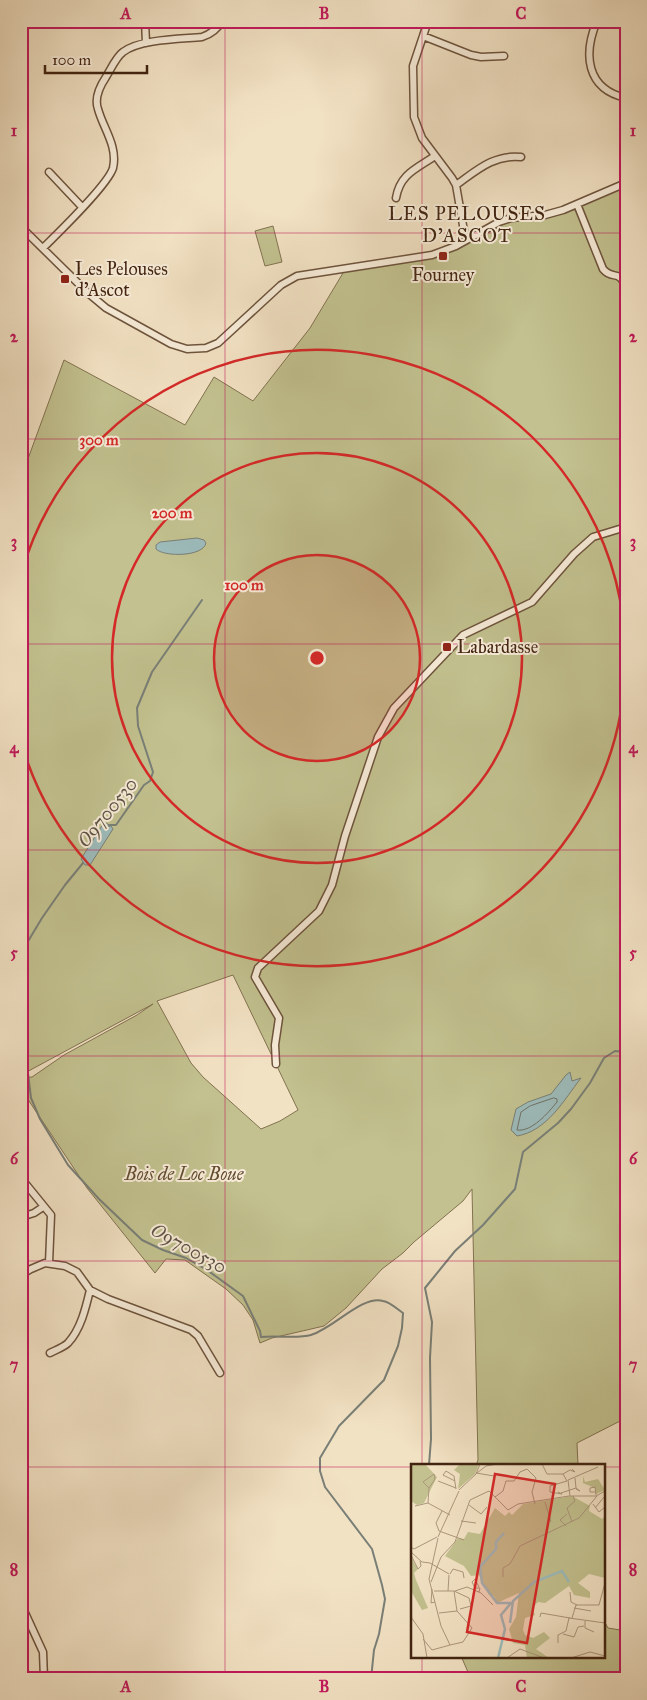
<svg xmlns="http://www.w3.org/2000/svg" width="647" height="1700" viewBox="0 0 647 1700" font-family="'IM FELL Great Primer',serif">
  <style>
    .green { fill: #c2c18f; stroke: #827250; fill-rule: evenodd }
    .water { fill: #9dbcbc; stroke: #797f77 }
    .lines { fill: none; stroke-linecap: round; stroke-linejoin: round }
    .shore { stroke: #707066; stroke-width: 1 }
    .stream { stroke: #797f77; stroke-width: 2 }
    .minor-casing { stroke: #6e543d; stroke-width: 9 }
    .minor { stroke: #f7ecd9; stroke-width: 6 }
    .grid { fill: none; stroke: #c2185b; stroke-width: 1; stroke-opacity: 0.55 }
    .ring { fill: none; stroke: #d62828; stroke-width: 2.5 }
    .poi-dot { fill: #8f2418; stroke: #f7ecd9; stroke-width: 2 }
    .labels { text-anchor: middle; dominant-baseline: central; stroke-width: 4; stroke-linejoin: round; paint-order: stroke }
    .poi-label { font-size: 18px; fill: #422410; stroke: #f7ecd9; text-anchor: start }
    .park-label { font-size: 18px; font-style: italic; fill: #624b30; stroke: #f7ecd9 }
    .neighbourhood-label { font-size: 19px; letter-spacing: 1px; fill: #422410; stroke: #f7ecd9 }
    .water-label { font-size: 19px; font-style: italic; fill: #5d5244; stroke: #f7ecd9 }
    .inset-river { fill: none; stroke: #9dbcbc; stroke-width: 2.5 }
    .inset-road { fill: none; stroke: #ac967c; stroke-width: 1 }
    .view { fill: #d62828; fill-opacity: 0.15; stroke: #d62828; stroke-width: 2.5 }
    .inset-edge { fill: none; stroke: #422410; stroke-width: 2.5 }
    .centre { fill: #d62828; stroke: #f7ecd9; stroke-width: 2.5 }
    .ring-label { font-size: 15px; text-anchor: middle; font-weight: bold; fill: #d62828; stroke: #f7ecd9; stroke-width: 4; stroke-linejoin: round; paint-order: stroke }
    .neatline { fill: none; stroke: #c2185b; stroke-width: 2 }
    .grid-label { font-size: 16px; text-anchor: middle; font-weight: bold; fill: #c2185b }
  </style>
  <rect width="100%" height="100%" fill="#f2e2c4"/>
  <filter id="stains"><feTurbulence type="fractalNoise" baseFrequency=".004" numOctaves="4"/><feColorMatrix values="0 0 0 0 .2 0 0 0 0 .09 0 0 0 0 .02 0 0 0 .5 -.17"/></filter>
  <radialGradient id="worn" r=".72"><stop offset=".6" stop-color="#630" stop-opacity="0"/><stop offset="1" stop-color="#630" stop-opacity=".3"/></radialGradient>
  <path class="green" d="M626,183V1418L577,1443L578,1465H476L478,1460L472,1189L463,1201L414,1242L403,1253L382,1269L346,1308L324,1326L272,1338L260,1343L253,1320L243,1305L226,1289L185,1260L166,1259L155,1273L87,1188L21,1089V1078L32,1077L64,1055L137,1015L153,1004L21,1075V478L64,360L185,425L214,377L253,401L310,328L346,268L434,255L493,224L545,215ZM233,975L298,1110L280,1121L261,1129L203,1077L191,1063L157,1001Z
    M273,226L282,262L265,266L255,231Z
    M603,1619L608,1628L626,1631V1679H471L461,1656H603Z"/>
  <path class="water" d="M197,538L204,540L206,543C203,557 164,557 156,549V545L160,542Z
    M106,823L111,826L113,829L90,865H85L81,859L103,824Z
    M570,1072L572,1081L581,1078C564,1100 547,1131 517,1136L511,1130L516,1109L528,1102L551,1094L566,1075Z"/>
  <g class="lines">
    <path class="shore" d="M554,1098L557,1099V1102C548,1113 532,1132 517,1130L521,1112L530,1106Z"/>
    <path class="stream" d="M109,826L110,825H116L144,785L150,781L153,772L138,726L137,708L152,672L202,600
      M21,953L42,918L65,885L83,863
      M21,1034L25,1048L31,1098L40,1119L68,1165L99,1199L142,1240L163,1250L186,1258L207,1270L243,1296L260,1331L261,1337C276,1335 297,1339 311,1335C334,1328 362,1295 383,1301C390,1302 397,1309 403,1313L402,1328L398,1346L384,1380L339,1426L320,1458V1471L325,1487L372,1549L382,1585L385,1599L379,1634L374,1650L371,1679
      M429,1465L431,1439L430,1358L432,1322L425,1288L455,1251L483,1225L515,1189L523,1152L558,1123L571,1109L590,1083L604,1058L615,1051L626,1052"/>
    <g class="minor-casing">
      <path id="minor" d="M145,21L146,43
        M428,21L413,66L414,117L422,138L452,178L456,185L464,231L469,238
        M597,21C583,54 586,89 626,98
        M423,36L471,55L481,57L504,56
        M49,172L82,207
        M456,185C476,171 494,154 521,157
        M396,198C400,174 416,169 435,156
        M577,204L603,269C613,281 618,268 626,287
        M21,227L88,293L106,308L171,344L187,349L206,348L218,343L281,285L297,276L432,255L456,246L499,222L511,218L545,215L563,210L626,183
        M43,248C58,233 108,185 113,168C118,146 103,128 98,109C94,98 100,86 106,77C111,69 116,57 123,52C140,39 181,39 202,37C211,34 217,30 222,21
        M276,1064L275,1045L279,1018L255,977L258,968L319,911L332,885L345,836L378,737L394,708L463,635L532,602L574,554L593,537L626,527
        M21,1171L25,1183L51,1215L49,1263
        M21,1217L34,1213L43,1207
        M21,1275L31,1269L45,1263L65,1266L77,1272L90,1290L108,1299L191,1330L198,1336L220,1373
        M50,1353C56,1350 64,1347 68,1343C81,1329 86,1307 90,1290
        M21,1604L43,1652L44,1679"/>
    </g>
    <use href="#minor" class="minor"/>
  </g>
  <path class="grid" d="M225,21V1679M422,21V1465M21,233H626M21,439H626M21,644H626M21,850H626M21,1056H626M21,1261H626M21,1467H412M603,1467H626M422,1656V1679"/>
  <circle cx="317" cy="658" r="103" fill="#d62828" fill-opacity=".12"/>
  <g class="ring">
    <circle cx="317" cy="658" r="103"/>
    <circle cx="317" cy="658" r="205"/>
    <path d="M22 571A308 308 0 1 1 22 745"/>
  </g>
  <g class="poi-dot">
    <rect x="438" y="251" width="10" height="10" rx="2.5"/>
    <rect x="60" y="274" width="10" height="10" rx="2.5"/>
    <rect x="442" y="642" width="10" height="10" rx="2.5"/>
  </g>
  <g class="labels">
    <g class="poi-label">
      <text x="75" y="269">Les Pelouses<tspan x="75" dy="21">d'Ascot</tspan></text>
      <text x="443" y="275" text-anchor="middle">Fourney</text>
      <text x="457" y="647">Labardasse</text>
    </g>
    <g class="park-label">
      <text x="184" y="1174">Bois de Loc Boue</text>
    </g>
    <g class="neighbourhood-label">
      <text x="467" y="213">LES PELOUSES<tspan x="467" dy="22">D'ASCOT</tspan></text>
    </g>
    <g class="water-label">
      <text transform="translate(107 812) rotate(-51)">O9700530</text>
      <text transform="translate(189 1248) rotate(29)">O9700530</text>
    </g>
  </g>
  <g transform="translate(411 1464)">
    <rect width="194" height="194" fill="#f2e2c4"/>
    <path d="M0,0H14L26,13L13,39L6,41L0,37ZM49,0H68L64,10L47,25L49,10L43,6ZM172,12L174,18L187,15L194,26L185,30L184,24L172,19ZM161,32L179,42L178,47L191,55L194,52V114L178,110L167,119L179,128V134L163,131L158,122L134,139L127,138L121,144L124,151L114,154L112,166L114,171L122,174L133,168L139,174L125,185L138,194H116L114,181L102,179L98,165L105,153L108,129L86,139L83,132L78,131L68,111L60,112L53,102L34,92L47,74L53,75L57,68L69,70L84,44L94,52L98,48L101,51L112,40ZM0,93L7,105L3,109L5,116L17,144L11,146L0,127Z" fill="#c2c18f"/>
    <path class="inset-river" d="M99,159L102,137L123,118L151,107L158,118M87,194L94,165L90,151L100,139H86L71,119L69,103L85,85V78L93,69"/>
    <path class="inset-road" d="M131,0L136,10H152L156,17M65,9L83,12M66,9L75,2L87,0M152,10L159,6L164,8L161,5M164,14L165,24L169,27L165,25M157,16L187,3M157,16L159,32M27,17L45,24M44,17L32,11L35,7L43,12L45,25M48,26L65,10L69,0M147,28L151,30L139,28V22L156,17M184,28H179V24L184,23L185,31M150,29L165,24M84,33L92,27L95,17H103L109,8L116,5L125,14L121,28L124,40M59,36L78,27L97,46L107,40L158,32H185L194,27M134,38L140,58M17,39L18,24L24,15L23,10L12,18L18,24M182,40L188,48L194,43M58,41L70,50L76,43M4,42L17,39L39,51M184,44L194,32M31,47L25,59L28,67L53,76M50,57L65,59M161,58L156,44L164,37L162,32M155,62L149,56L156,50M27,73L48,27M0,83L3,85L26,73M0,88L11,98L19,99M0,91L7,105L10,102L9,97M19,99L38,110M39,110L42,105L52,108L53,114M92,113V104L99,100L109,82L168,54L186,32M20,118L30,93L44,78L59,36M21,125L20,139L24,138M23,127H43L58,134L60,142L49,145M37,127L38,111M44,127L56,123L70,129L82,141M68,128L69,124H64L61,118L64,115L68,123M159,128L160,138L166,141M188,141L194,119M163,144L180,147M28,149L46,147M0,153L12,170L16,194M129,153L130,149L159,154M161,154L165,141H188M174,157V164L183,168M152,170L163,173L167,163L173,162M12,175L21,186L39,181L30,162L18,115L27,74M147,179V171L155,167L158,154L194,159M39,181L52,178L61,164L46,147L43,127M96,194L109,185L133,194M160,194L179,188L194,192"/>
    <path class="view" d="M84,10L144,20L116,179L56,168Z"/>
    <rect width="194" height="194" class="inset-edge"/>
  </g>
  <circle cx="317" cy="658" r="8" class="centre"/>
  <g class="ring-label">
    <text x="99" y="445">300 m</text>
    <text x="172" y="518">200 m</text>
    <text x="244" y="590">100 m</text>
  </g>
  <rect width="647" height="1700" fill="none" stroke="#f2e2c4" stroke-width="55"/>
  <path d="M45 65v8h102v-8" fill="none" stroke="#422410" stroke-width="2.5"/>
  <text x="52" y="65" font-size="15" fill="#422410" stroke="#f7ecd9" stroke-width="4" paint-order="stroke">100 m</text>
  <rect x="28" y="28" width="592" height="1644" class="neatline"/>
  <g class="grid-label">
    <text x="126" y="19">A</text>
    <text x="324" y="19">B</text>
    <text x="521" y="19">C</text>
    <text x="14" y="136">1</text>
    <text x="633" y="136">1</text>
    <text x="14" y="342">2</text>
    <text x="633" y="342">2</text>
    <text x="14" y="547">3</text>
    <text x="633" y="547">3</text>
    <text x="14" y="753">4</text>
    <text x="633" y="753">4</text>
    <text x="14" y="958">5</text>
    <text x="633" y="958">5</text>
    <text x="14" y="1164">6</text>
    <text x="633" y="1164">6</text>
    <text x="14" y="1370">7</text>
    <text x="633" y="1370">7</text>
    <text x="14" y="1575">8</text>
    <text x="633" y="1575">8</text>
    <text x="126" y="1692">A</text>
    <text x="324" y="1692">B</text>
    <text x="521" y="1692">C</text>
  </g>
  <rect width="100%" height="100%" filter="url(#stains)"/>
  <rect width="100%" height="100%" fill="url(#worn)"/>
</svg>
